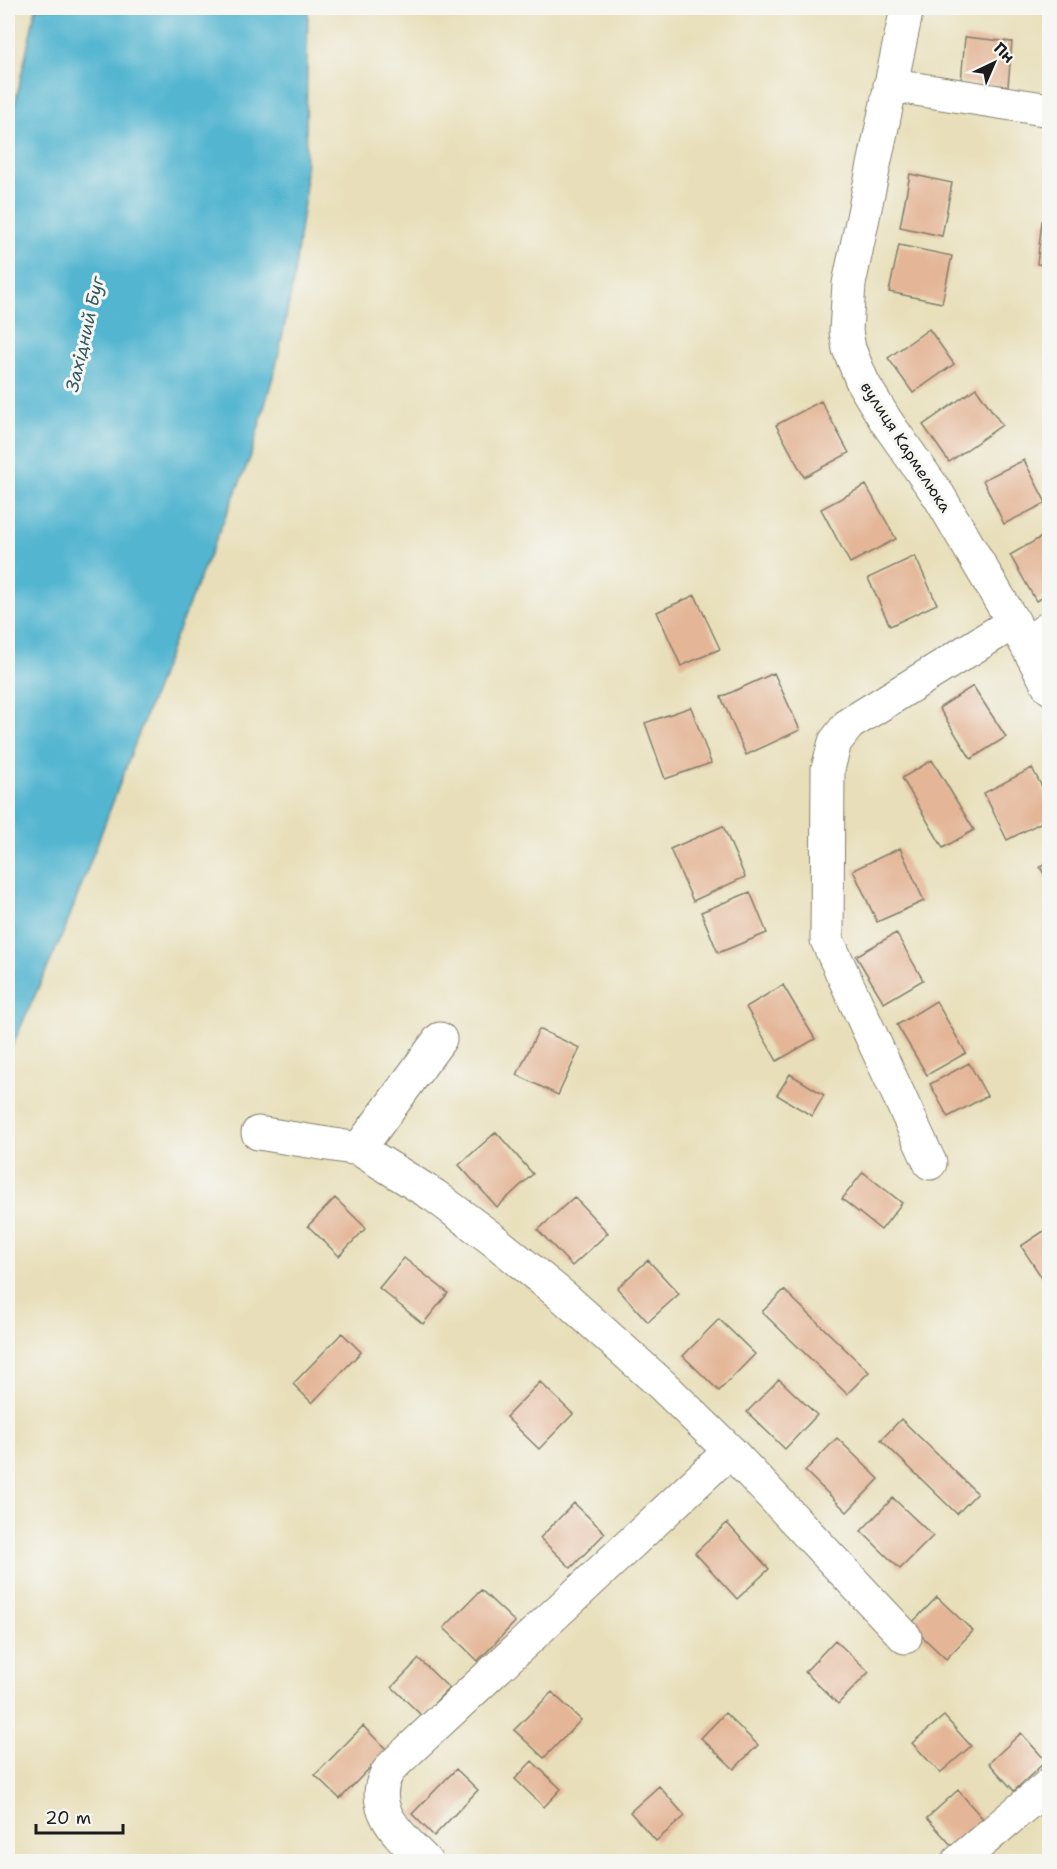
<svg xmlns="http://www.w3.org/2000/svg" width="1057" height="1869" viewBox="0 0 1057 1869" font-family="'Shantell Sans',sans-serif">
  <style>
    .water { fill: #52b5d0; stroke: #376876; stroke-width: 1.5 }
    .building { fill: #e4b697 }
    .lines { fill: none; stroke-linecap: round; stroke-linejoin: round }
    .minor-casing { stroke: #827e6b; stroke-width: 35 }
    .minor { stroke: #fff; stroke-width: 33 }
    .labels { text-anchor: middle; dominant-baseline: central; stroke-width: 6; stroke-linejoin: round; paint-order: stroke }
    .street-label { font-size: 16px; fill: #1c1c1c; stroke: #f6f6f2 }
    .water-label { font-size: 18px; font-style: italic; fill: #325964; stroke: #f6f6f2 }
  </style>
  <rect width="100%" height="100%" fill="#f6f6f2"/>
  <filter id="ink" filterUnits="userSpaceOnUse"><feTurbulence type="fractalNoise" baseFrequency=".0167" numOctaves="2"/><feDisplacementMap in="SourceGraphic" scale="12" xChannelSelector="R" yChannelSelector="G"/><feConvolveMatrix kernelMatrix="1 2 1 2 8 2 1 2 1" color-interpolation-filters="sRGB"/></filter>
  <filter id="wash" filterUnits="userSpaceOnUse"><feTurbulence type="fractalNoise" baseFrequency=".008" numOctaves="4" result="noise"/><feDisplacementMap in="SourceGraphic" scale="24" xChannelSelector="R" yChannelSelector="G"/><feGaussianBlur stdDeviation="1.35" result="paint"/><feColorMatrix in="noise" values="0 0 0 0 0 0 0 0 0 0 0 0 0 0 0 0 0 1.4 0 .05"/><feComposite in="paint" operator="in"/></filter>
  <g filter="url(#wash)">
    <rect width="100%" height="100%" fill="#e8dfba"/>
    <path class="water" d="M36,8H308L305,195L293,283L277,362L250,458L176,635L65,929L8,1055V136Z"/>
    <g id="blocks">
      <path class="building" d="M965,37L1012,42L1008,86L961,82Z
        M910,174L952,183L942,236L900,227Z
        M1042,221L1050,222V265L1037,264Z
        M899,245L952,256L942,303L889,292Z
        M929,329L954,364L913,393L888,358Z
        M976,388L1002,425L949,462L923,425Z
        M821,401L849,453L804,477L776,425Z
        M1024,460L1046,503L1004,524L983,480Z
        M866,485L896,539L850,563L821,509Z
        M1050,532V594L1036,601L1010,555Z
        M915,556L937,604L890,626L868,578Z
        M695,595L720,649L681,666L657,612Z
        M774,673L800,730L746,755L721,697Z
        M973,686L1006,737L971,759L939,708Z
        M691,707L711,763L665,779L645,723Z
        M932,760L974,830L943,848L902,778Z
        M1032,768L1050,802V818L1007,840L984,793Z
        M723,826L745,877L693,901L670,849Z
        M900,848L924,901L877,922L853,870Z
        M1050,862V884L1040,867Z
        M750,892L767,933L718,953L701,912Z
        M896,933L923,980L884,1003L856,956Z
        M783,985L815,1039L777,1061L746,1007Z
        M936,1001L966,1053L927,1075L897,1025Z
        M539,1029L580,1048L558,1095L517,1075Z
        M969,1063L987,1096L948,1117L930,1084Z
        M790,1074L824,1095L812,1116L777,1095Z
        M496,1132L533,1174L497,1207L459,1165Z
        M863,1172L902,1203L881,1230L842,1199Z
        M574,1197L608,1233L572,1266L538,1230Z
        M335,1198L366,1228L339,1256L308,1226Z
        M1050,1227V1290L1021,1246Z
        M404,1258L448,1293L423,1324L379,1288Z
        M648,1260L679,1294L648,1322L617,1288Z
        M784,1290L869,1372L847,1394L762,1312Z
        M719,1319L755,1354L719,1391L683,1356Z
        M342,1333L361,1352L312,1403L293,1384Z
        M779,1379L817,1415L785,1449L747,1412Z
        M540,1382L573,1414L539,1449L506,1417Z
        M901,1419L977,1493L957,1514L881,1440Z
        M837,1438L879,1479L847,1512L805,1471Z
        M893,1498L933,1536L900,1569L861,1531Z
        M574,1503L605,1533L571,1568L540,1538Z
        M727,1523L769,1569L737,1599L695,1553Z
        M481,1590L515,1622L478,1661L444,1628Z
        M937,1597L973,1631L946,1659L910,1625Z
        M835,1640L869,1672L838,1704L805,1672Z
        M419,1659L449,1688L422,1716L392,1687Z
        M552,1692L581,1720L544,1758L514,1730Z
        M725,1713L758,1745L734,1769L701,1738Z
        M944,1716L971,1746L940,1773L912,1743Z
        M363,1726L387,1750L340,1799L315,1775Z
        M1021,1733L1046,1761L1014,1791L989,1763Z
        M532,1761L561,1789L544,1807L515,1779Z
        M456,1769L478,1790L434,1836L412,1814Z
        M659,1786L685,1816L656,1841L630,1812Z
        M958,1790L983,1819L952,1846L927,1818Z"/>
    </g>
  </g>
  <g filter="url(#ink)">
    <use href="#blocks" fill-opacity="0" stroke="#827e6b" stroke-width="1.5"/>
    <g class="lines">
      <g class="minor-casing">
        <path id="minor" d="M907,8L849,284L846,331L849,349L863,383L886,421L939,496L1026,644L1050,688
          M890,85L1050,110
          M1026,644L1050,627
          M258,1133L359,1149L435,1196L491,1238L565,1298L661,1384L730,1451L905,1637
          M359,1149L440,1039
          M930,1163L827,940L828,769L835,742L849,724L1014,622
          M426,1862C403,1838 367,1810 387,1773C392,1765 401,1758 407,1752L730,1451
          M958,1862L1050,1784"/>
      </g>
      <use href="#minor" class="minor"/>
    </g>
  </g>
  <g class="labels">
    <g class="street-label">
      <text transform="translate(906 447) rotate(57)">вулиця Кармелюка</text>
    </g>
    <g class="water-label">
      <text transform="translate(85 334) rotate(-77)">Західний Буг</text>
    </g>
  </g>
  <rect width="1057" height="1869" fill="none" stroke="#f6f6f2" stroke-width="30"/>
  <g transform="translate(994 63) rotate(44)" stroke="#f6f6f2" stroke-width="4.5" paint-order="stroke">
  <path d="M0-4.5L10 22L0 15L-10 22Z" fill="#1c1c1c"/>
  <text y="-9" font-size="16" font-weight="bold" text-anchor="middle" fill="#1c1c1c">Пн</text>
  </g>
  <path d="M36 1824v9h87v-9" fill="none" stroke="#1c1c1c" stroke-width="3"/>
  <text x="45" y="1824" font-size="18" fill="#1c1c1c" stroke="#f6f6f2" stroke-width="4.5" paint-order="stroke">20 m</text>
</svg>
